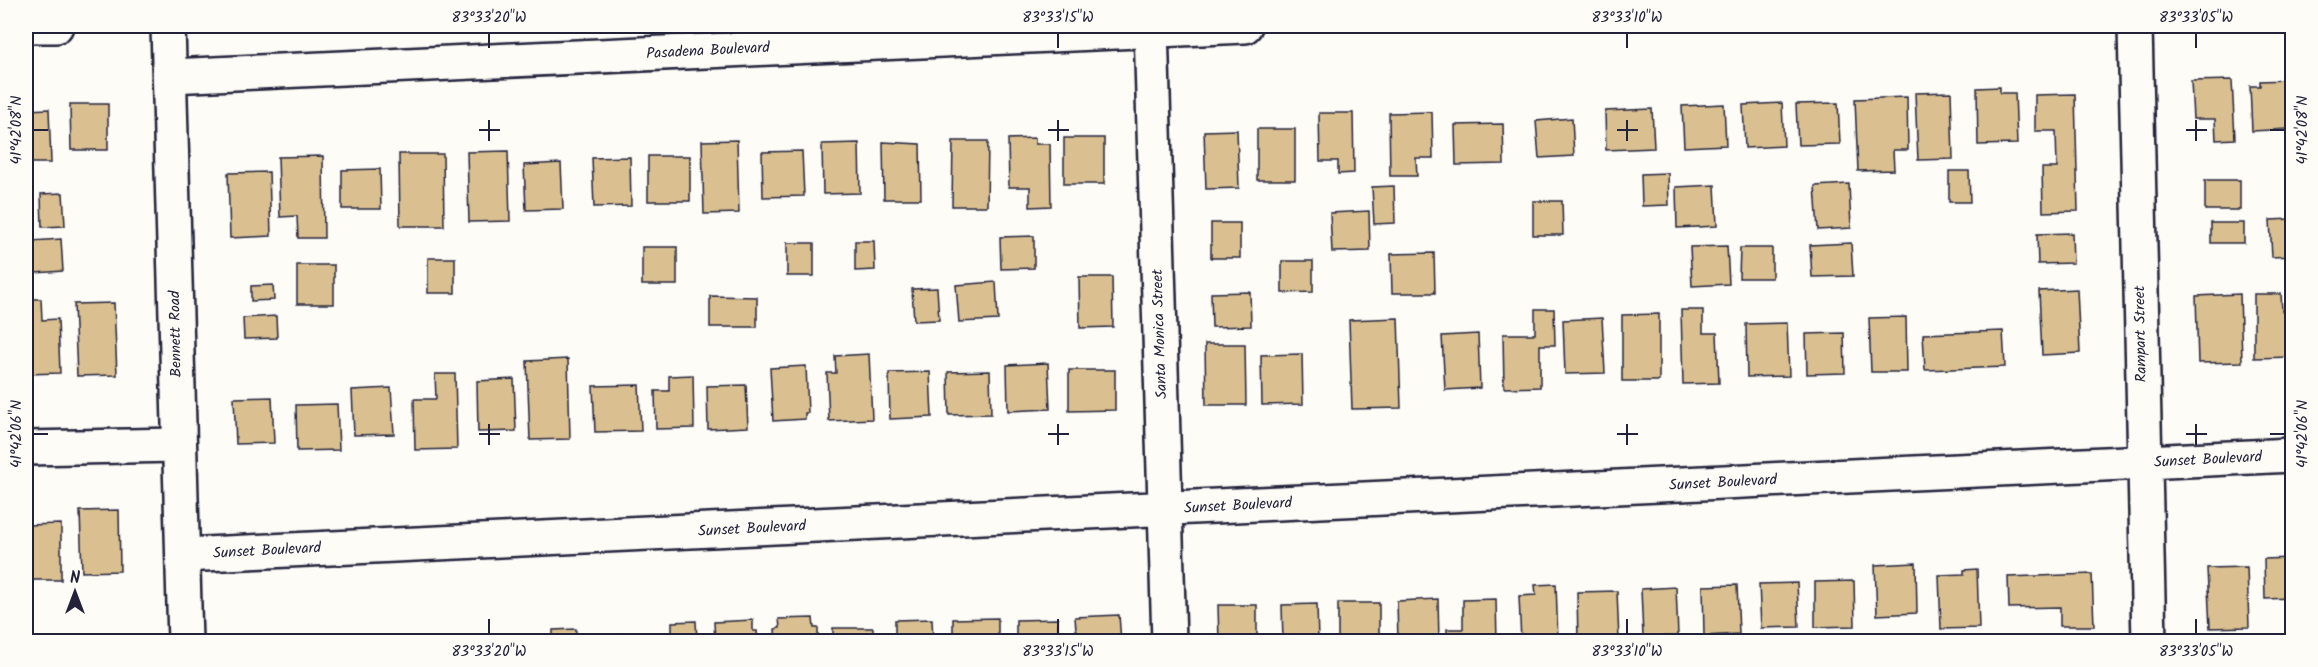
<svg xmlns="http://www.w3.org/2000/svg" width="2318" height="667" viewBox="0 0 2318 667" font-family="Kalam,sans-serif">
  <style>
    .building { fill: #dac090; stroke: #22223b; stroke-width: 1.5 }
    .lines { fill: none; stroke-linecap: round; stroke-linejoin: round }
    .minor-casing { stroke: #22223b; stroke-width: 38 }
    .tertiary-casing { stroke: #22223b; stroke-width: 38 }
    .minor { stroke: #fdfcf7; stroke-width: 33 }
    .tertiary { stroke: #fdfcf7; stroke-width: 33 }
    .ticks { fill: none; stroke: #22223b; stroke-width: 2 }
    .labels { text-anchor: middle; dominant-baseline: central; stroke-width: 4.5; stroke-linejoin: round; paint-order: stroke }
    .street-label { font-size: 15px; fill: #22223b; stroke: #fdfcf7 }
    .neatline { fill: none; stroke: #22223b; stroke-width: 2 }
    .ticks-label { font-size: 15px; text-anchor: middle; fill: #22223b }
  </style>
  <rect width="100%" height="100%" fill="#fdfcf7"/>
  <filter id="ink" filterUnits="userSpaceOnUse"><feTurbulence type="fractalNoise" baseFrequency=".0167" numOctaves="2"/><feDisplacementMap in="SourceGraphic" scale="12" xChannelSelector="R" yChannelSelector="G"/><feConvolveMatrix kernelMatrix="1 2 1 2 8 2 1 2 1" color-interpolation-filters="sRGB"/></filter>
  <g filter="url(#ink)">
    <path class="building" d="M2232,80L2235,139L2216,140L2215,119H2193L2191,81Z
      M2287,80L2289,129L2252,131L2250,86H2260V81Z
      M2000,87V93H2015L2017,144L1978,145L1977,88Z
      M1951,92L1953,159L1918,160L1915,93Z
      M2075,94L2078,211L2043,212L2042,168H2057L2056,131H2035V95Z
      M1907,97L1908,150H1893L1894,170L1858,171L1855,99Z
      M1782,103L1784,146L1745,148L1743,105Z
      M1838,103L1840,144L1798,145L1796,104Z
      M70,104H108V150H71Z
      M1724,104L1726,145L1684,147L1682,106Z
      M49,109L51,163H26V110Z
      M1652,109L1654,148L1606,150L1605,111Z
      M1432,112L1433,158H1416L1417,176H1390L1389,113Z
      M1319,113H1353L1354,173L1338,174V161H1320Z
      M1572,118L1574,156L1539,158L1536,121Z
      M1503,124L1504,164L1456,165L1455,125Z
      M1257,129H1295V180H1257Z
      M1237,130L1239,188L1206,189L1204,131Z
      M1035,138V144H1050L1051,206L1030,207V187H1009L1008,139Z
      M1064,138H1104V184H1064Z
      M737,140L739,213L704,214L702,141Z
      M953,141H988L987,206H952Z
      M883,142L920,144L921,199H884Z
      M859,143L860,193L823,194L822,144Z
      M508,151L510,221L469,222L467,152Z
      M802,151L804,196L763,197L762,152Z
      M399,154H443L444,226H400Z
      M323,156L324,238H298L297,216L280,217L278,157Z
      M648,156H690V201H648Z
      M630,157L631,206L594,207L592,158Z
      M561,163L563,209L526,210L524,165Z
      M380,169L381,209H342V170Z
      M1949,171H1969L1970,202H1949Z
      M269,172L271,236L230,238L228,173Z
      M1668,173L1669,205L1642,206L1641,174Z
      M2205,180H2240V210H2205Z
      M1849,184L1851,228L1818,230L1815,186Z
      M1715,185L1717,226L1677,228L1676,187Z
      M1394,186L1395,223L1374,224L1372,187Z
      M63,193L65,226L42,227L41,194Z
      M1533,201H1562L1563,235H1533Z
      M1369,211L1370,251L1332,252L1330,213Z
      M2292,219V256L2272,257L2270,220Z
      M1211,223H1240V258H1211Z
      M2211,223H2244V243H2211Z
      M2072,233L2073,263L2038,264L2037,234Z
      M1034,236V268L1001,269L1000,237Z
      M61,239L63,271L35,273L33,241Z
      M855,241H874L875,270L855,271Z
      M787,243H814V276H787Z
      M1851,243L1853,276L1812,277L1810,245Z
      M1727,246L1729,284L1692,286L1690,247Z
      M642,247H677V285H642Z
      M1740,248H1772V278H1739Z
      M1434,253L1435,293H1392L1391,254Z
      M428,258H455V293H428Z
      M1282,261H1313V292L1282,293Z
      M297,265H334V304H297Z
      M1079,277H1112L1113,327L1080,328Z
      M996,282L998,320L959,322L956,285Z
      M273,285L274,300L251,301V286Z
      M937,288L939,320L914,321L912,289Z
      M2077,289L2080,353L2042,355L2039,291Z
      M1250,292L1251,326L1212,327L1211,293Z
      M2240,294L2242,362L2198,363L2196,296Z
      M2254,294H2281L2282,311H2292V357L2254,358Z
      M710,296L757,297V327H710Z
      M26,299H41L42,320L58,319L60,373L26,374Z
      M114,303L117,375L77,376L74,304Z
      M1535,309H1554L1555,345H1540V387L1504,388L1503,334H1535Z
      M1681,310H1703V333H1717L1719,383L1683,384Z
      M1659,314V381H1622V315Z
      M276,316L277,338L244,339L243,318Z
      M1906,317L1907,372H1871L1869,318Z
      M1398,318L1401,408L1352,409L1349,320Z
      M1602,318L1605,373L1565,374L1563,320Z
      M1787,323L1789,376L1747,377L1746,324Z
      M2003,331L2005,367L1925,370L1923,334Z
      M1844,333L1845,373L1807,374L1806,334Z
      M1478,334L1480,388L1445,390L1442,336Z
      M1205,344H1245L1246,405H1206Z
      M869,354L872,419L829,421L827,373H836L835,356Z
      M1302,354L1303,404L1262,405L1261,355Z
      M568,359L570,439L530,440L527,361Z
      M1048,363L1050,409L1008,411L1007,365Z
      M806,366L808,413H805V419L773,421L770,368Z
      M1069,370H1115V410L1069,411Z
      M990,371L991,414L949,415L948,372Z
      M930,372L932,417L890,419L889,373Z
      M435,374H455L457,449L415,450L414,399H436Z
      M693,375L694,428L656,429L655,391H669V376Z
      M514,379L516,431L478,432L477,381Z
      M639,385L641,431L595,432L593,386Z
      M746,385L748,427L708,429L707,386Z
      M391,388L394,434L354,435L352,390Z
      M272,397L274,443L236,444L234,398Z
      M337,404L339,450L297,451L296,405Z
      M119,510L120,571L82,572L80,511Z
      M61,524V580H26V525Z
      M2292,558V598L2265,599L2264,559Z
      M1916,563L1917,613L1877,615L1875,565Z
      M2247,567L2249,627L2210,628L2207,568Z
      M1977,569L1979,628L1941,629L1939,575L1964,574V570Z
      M2092,574L2094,626H2060V607L2009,608L2008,577Z
      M1854,581L1855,626L1815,627V582Z
      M1797,583L1799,627L1761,628L1759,584Z
      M1556,584L1558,641L1521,642L1519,596L1536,595L1535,585Z
      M1737,585L1739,634L1704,636L1703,586Z
      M1676,587L1678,636L1643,637L1641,589Z
      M1617,591L1619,641L1578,642L1577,592Z
      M1438,599L1439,642H1398L1397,601Z
      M1496,599L1497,642H1447V629H1463V600Z
      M1338,603H1379V642H1338Z
      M1317,604L1318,642H1283L1282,605Z
      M1218,605H1257V642H1219Z
      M1119,615L1121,642H1077L1075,617Z
      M813,618L814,628H818V642H776L775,629L780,628L779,619Z
      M998,618V642H953V619Z
      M932,619L933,642H895V620Z
      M1058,619V642H1016V620Z
      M753,620V631H757L758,642H715L714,622Z
      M696,621L697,642H652V633H672V622Z
      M833,628H873V642H833Z
      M576,629V642H536L553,641V630Z
      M632,634L633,642H596V636Z
      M512,636V642H493L492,637Z"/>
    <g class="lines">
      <g class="minor-casing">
        <path id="minor" d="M26,26H56
          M1151,26L1169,642
          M2135,26L2149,642
          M170,76L1245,26
          M26,448L178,445
          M183,555L2292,455"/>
      </g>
      <g class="tertiary-casing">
        <path id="tertiary" d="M168,26L185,642"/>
      </g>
      <use href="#minor" class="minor"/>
      <use href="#tertiary" class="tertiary"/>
    </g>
  </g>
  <path class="ticks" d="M489,33V48M1058,33V48M1627,33V48M2196,33V48M489,120V141M1058,120V141M1627,120V141M2196,120V141M33,130H48M479,130H500M1048,130H1069M1617,130H1638M2186,130H2207M2270,130H2285M489,424V445M1058,424V445M1627,424V445M2196,424V445M33,434H48M479,434H500M1048,434H1069M1617,434H1638M2186,434H2207M2270,434H2285M489,619V634M1058,619V634M1627,619V634M2196,619V634"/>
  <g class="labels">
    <g class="street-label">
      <text transform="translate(708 51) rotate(-3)">Pasadena Boulevard</text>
      <text transform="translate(176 334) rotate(-91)">Bennett Road</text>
      <text transform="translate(1160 334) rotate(-92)">Santa Monica Street</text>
      <text transform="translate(2141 334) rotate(-91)">Rampart Street</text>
      <text transform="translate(2208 460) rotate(-3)">Sunset Boulevard</text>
      <text transform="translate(1723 483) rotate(-3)">Sunset Boulevard</text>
      <text transform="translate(1238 506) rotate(-3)">Sunset Boulevard</text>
      <text transform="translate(752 529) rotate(-3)">Sunset Boulevard</text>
      <text transform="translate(267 551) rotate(-3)">Sunset Boulevard</text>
    </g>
  </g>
  <rect width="2318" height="667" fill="none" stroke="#fdfcf7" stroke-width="66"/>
  <g transform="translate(75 592)" stroke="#fdfcf7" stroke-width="4.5" paint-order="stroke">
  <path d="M0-4.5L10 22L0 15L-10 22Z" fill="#22223b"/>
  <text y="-9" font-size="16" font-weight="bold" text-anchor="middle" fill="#22223b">N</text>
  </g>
  <rect x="33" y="33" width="2252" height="601" class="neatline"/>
  <g class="ticks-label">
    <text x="489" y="22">83°33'20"W</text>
    <text x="1058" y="22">83°33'15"W</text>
    <text x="1627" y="22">83°33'10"W</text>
    <text x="2196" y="22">83°33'05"W</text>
    <text transform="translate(16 130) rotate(-90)" y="5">41°42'08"N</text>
    <text transform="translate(2302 130) rotate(-90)" y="5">41°42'08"N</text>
    <text transform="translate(16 434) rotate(-90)" y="5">41°42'06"N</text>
    <text transform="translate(2302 434) rotate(-90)" y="5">41°42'06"N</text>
    <text x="489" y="656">83°33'20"W</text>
    <text x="1058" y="656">83°33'15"W</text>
    <text x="1627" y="656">83°33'10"W</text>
    <text x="2196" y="656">83°33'05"W</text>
  </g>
</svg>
